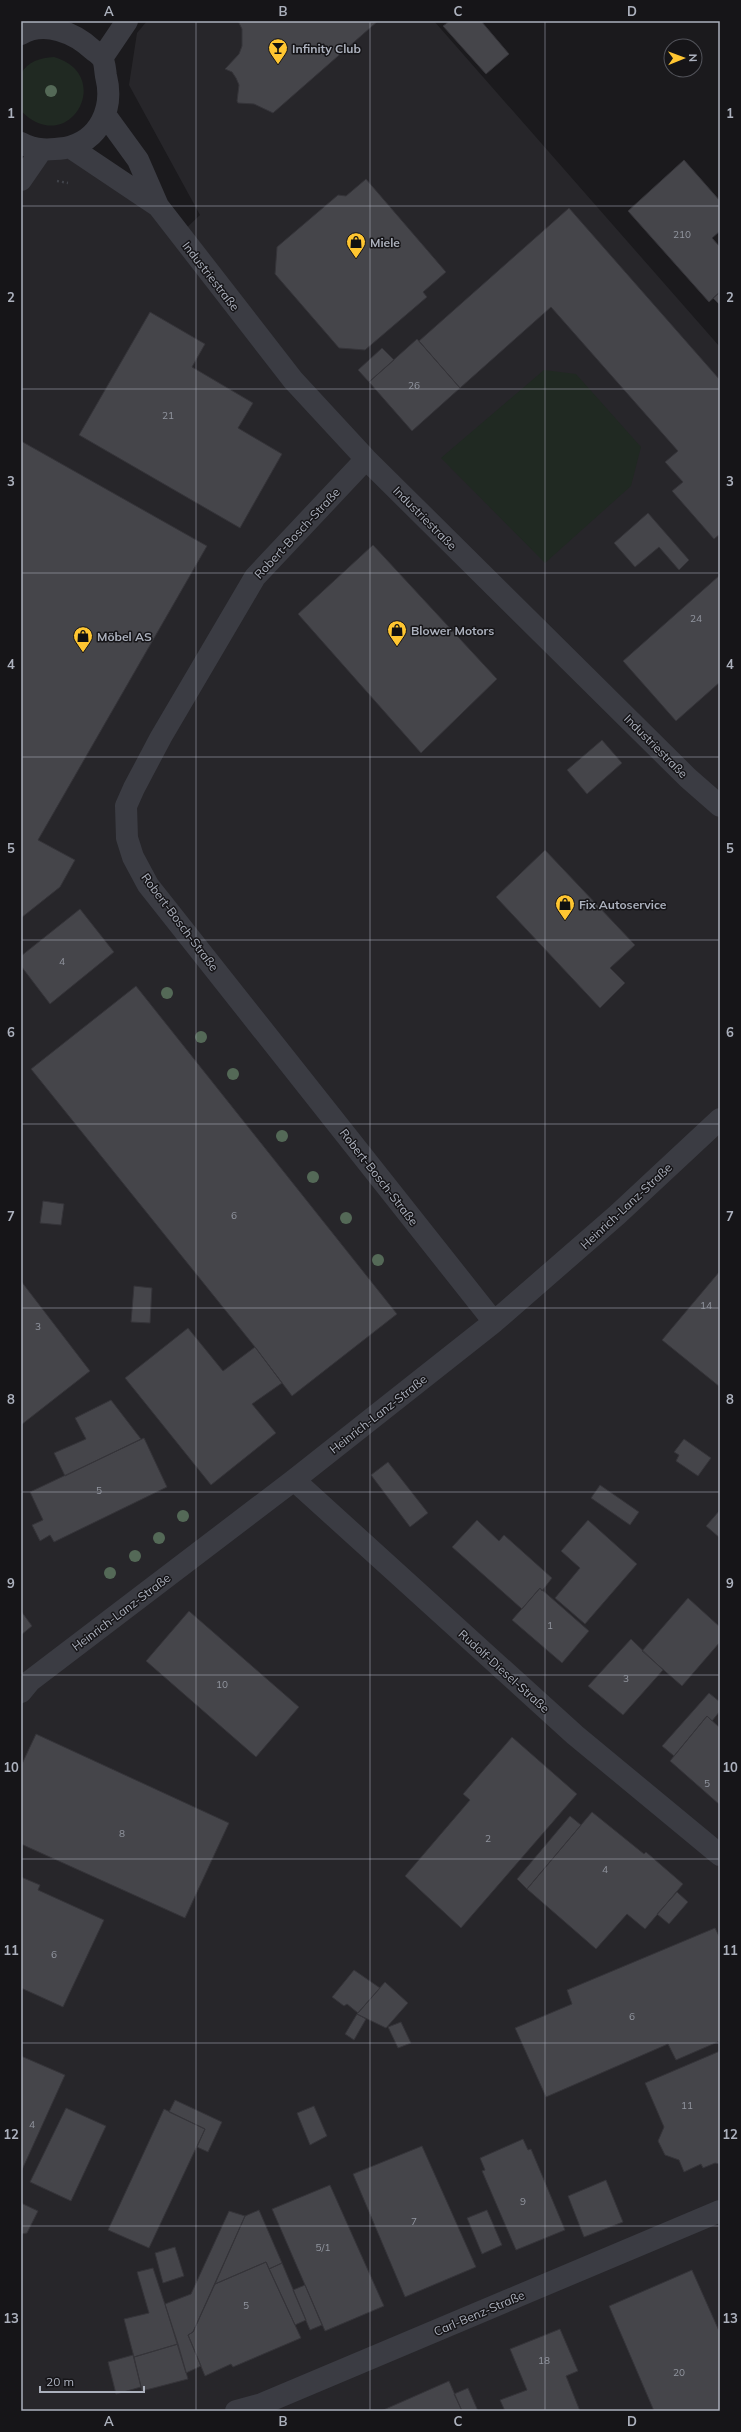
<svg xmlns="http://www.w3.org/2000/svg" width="741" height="2432" viewBox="0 0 741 2432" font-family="Mulish,sans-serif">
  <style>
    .built { fill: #27262a }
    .green { fill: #202922 }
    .building { fill: #45454a; stroke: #353439 }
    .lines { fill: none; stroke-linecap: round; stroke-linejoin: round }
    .path { stroke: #41434a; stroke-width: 2.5; stroke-dasharray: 2 3; stroke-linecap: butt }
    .minor { stroke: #3b3c43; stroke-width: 22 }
    .tree { fill: #546957 }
    .grid { fill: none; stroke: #acb1bd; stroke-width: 1; stroke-opacity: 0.55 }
    .labels { text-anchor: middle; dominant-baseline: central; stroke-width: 3; stroke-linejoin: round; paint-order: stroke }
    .number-label { font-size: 10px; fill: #9296a0 }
    .poi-label { font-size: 12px; font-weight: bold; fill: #acb1bd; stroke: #161518; text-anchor: start }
    .street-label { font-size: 12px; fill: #acb1bd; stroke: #161518 }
    .neatline { fill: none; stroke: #acb1bd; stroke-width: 1.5 }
    .grid-label { font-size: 13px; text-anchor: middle; font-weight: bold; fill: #acb1bd }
  </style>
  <rect width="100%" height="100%" fill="#1b1a1d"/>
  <path class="built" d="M147,21H434L720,347V2411H21V180L41,151L70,147L179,235L200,215L129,85L137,33Z"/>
  <path class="green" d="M54,57C116,75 69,159 21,111V74C28,61 40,58 54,57Z
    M544,370L576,374L641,447L631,486L545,563L441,458Z"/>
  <path class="building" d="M238,21H378L273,113L254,104L238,103L237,101L239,85L236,78L232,72L225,69L239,54L242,46V29Z
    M450,21H481L509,54L486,74L443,26Z
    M684,160L720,201V231L712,238L720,247V292L709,302L628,211Z
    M366,179L446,272L423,292L427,297L365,350L339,348L275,274L277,247L338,195L346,196Z
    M569,208L720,380V534L714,539L672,491L683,482L665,462L678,451L551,307L460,388L419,341Z
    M720,292V305L713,298Z
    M150,312L205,344L192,367L253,403L238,428L282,454L240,528L79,435Z
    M417,339L460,388L412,431L369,382Z
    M382,348L394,360L369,382L358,370Z
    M21,441L207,546L38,840L75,860L60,887L21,918Z
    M648,513L689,560L679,570L659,547L635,567L614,543Z
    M373,545L497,679L421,753L298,614Z
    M720,575V682L676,721L623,661Z
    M602,740L622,763L587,794L567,770Z
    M545,850L635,945L610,968L625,983L600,1008L496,897Z
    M80,909L114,952L50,1004L21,966V956Z
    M136,986L397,1314L292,1396L255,1347L31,1069Z
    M43,1201L64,1204L61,1225L40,1223Z
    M720,1271V1387L662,1340Z
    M21,1281L90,1371L21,1425Z
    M134,1286L152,1288L150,1323L131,1322Z
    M188,1328L223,1371L255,1347L282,1383L252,1404L276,1433L211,1485L125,1378Z
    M111,1400L141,1439L65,1476L54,1453L86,1439L75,1418Z
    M144,1438L167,1487L54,1542L50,1535L40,1541L32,1525L43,1520L30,1492Z
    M684,1439L711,1458L698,1476L676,1461L679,1455L674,1452Z
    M388,1462L428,1513L410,1527L371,1475Z
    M600,1485L639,1512L630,1525L591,1498Z
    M720,1510V1538L706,1526Z
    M477,1520L499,1541L504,1535L552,1578L542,1591L540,1588L522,1609L452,1547Z
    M588,1520L637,1564L585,1624L555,1598L580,1568L561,1551Z
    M540,1588L589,1631L562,1663L512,1620Z
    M688,1598L720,1627V1642L682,1686L642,1651Z
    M21,1611L32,1626L21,1635Z
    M189,1611L299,1707L256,1757L146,1661Z
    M631,1639L663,1670L623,1715L588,1686Z
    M709,1693L720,1702V1711L712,1721L707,1716L674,1756L662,1746Z
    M707,1716L720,1728V1805L670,1761Z
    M36,1734L229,1823L185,1918L21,1844V1766Z
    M512,1737L577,1794L461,1928L405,1876L470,1800L463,1794Z
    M592,1812L644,1854L646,1852L683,1884L645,1929L627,1914L596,1949L527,1889Z
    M570,1816L581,1825L527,1889L517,1879Z
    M21,1877L40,1885L38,1890L104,1920L63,2007L21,1988Z
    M677,1892L688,1902L669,1924L657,1914Z
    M715,1928L720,1938V2041L676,2060L668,2044L546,2097L515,2028L572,2004L567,1990Z
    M354,1970L380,1988L358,2013L347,2004L344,2006L332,1997Z
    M385,1982L408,2003L386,2028L357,2014Z
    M357,2014L366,2019L354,2040L345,2034Z
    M401,2022L411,2043L398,2048L388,2027Z
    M720,2051V2164L715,2163L703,2168L701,2164L684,2172L679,2160L665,2155L658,2141L664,2127L645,2083Z
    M21,2056L65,2075L21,2172Z
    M175,2100L222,2122L208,2152L197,2147L205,2129L169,2112Z
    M314,2106L327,2136L310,2145L297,2113Z
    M66,2108L106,2126L71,2201L30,2182Z
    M164,2109L205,2129L149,2248L108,2230Z
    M523,2139L528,2150L531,2149L565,2230L516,2250L482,2171L485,2170L480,2158Z
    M422,2146L476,2267L405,2297L353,2174Z
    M606,2180L623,2222L584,2237L568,2196Z
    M330,2185L384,2306L325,2331L272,2209Z
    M21,2203L38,2211L27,2233L21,2234Z
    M259,2210L282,2263L269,2269L266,2262L215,2284L245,2216Z
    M487,2210L502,2245L482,2254L467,2218Z
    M229,2211L245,2216L193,2332L188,2335L201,2366L186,2373L165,2304L191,2294Z
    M175,2247L184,2276L163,2283L155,2253Z
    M266,2262L301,2338L233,2367L231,2364L205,2376L188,2335L193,2332L215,2284Z
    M282,2263L306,2320L295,2325L269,2269Z
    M153,2268L178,2344L134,2357L124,2319L149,2313L137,2272Z
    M692,2270L720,2333V2411H654L609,2306Z
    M305,2285L322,2325L310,2330L293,2290Z
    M560,2329L578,2371L566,2376L580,2411H505L500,2400L527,2390L510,2349Z
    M178,2344L188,2379L142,2391L134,2357Z
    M133,2355L141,2387L116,2394L108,2362Z
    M449,2381L462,2411H381Z
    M468,2388L478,2411H462L454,2394Z"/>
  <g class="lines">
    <path class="path" d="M57,181L68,183"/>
    <path class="minor" d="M21,34C45,20 75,33 93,50C96,52 100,55 102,58C105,62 105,71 106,76C114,108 100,141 65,148C49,150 36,151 21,143
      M102,58L127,21
      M106,116L138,160L158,206L293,380L366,459L688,778L720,806
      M70,147L158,206
      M21,180L41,151
      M366,459L255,577L161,737L134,788L126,806L127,838L133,857L148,885L494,1322
      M294,1480L575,1735L720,1855
      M21,1692L30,1681L294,1480L494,1322L617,1215L720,1119
      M236,2411L262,2404L720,2211"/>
  </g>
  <g class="tree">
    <circle cx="51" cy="91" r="6"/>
    <circle cx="167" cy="993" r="6"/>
    <circle cx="201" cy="1037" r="6"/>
    <circle cx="233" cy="1074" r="6"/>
    <circle cx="282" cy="1136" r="6"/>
    <circle cx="313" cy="1177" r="6"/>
    <circle cx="346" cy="1218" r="6"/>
    <circle cx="378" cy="1260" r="6"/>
    <circle cx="183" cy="1516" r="6"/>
    <circle cx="159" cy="1538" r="6"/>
    <circle cx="135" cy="1556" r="6"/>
    <circle cx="110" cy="1573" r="6"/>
  </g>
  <path class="grid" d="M196,21V2411M370,21V2411M545,21V2411M21,206H720M21,389H720M21,573H720M21,757H720M21,940H720M21,1124H720M21,1308H720M21,1492H720M21,1675H720M21,1859H720M21,2043H720M21,2226H720"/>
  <defs>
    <g id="bar-pin" transform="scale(1)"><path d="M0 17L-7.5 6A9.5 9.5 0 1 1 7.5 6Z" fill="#ffc631" stroke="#161518"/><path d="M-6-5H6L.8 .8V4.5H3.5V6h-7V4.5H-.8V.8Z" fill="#111"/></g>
    <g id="shop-pin" transform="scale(1)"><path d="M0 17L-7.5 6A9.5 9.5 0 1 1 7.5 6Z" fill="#ffc631" stroke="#161518"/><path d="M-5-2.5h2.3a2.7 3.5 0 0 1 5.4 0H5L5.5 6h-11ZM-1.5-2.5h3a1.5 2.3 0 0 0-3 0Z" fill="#111"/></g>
  </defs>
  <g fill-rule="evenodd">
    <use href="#bar-pin" x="278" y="48"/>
    <use href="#shop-pin" x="356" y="242"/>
    <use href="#shop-pin" x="397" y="630"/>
    <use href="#shop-pin" x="83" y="636"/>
    <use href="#shop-pin" x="565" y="904"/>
  </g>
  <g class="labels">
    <g class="number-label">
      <text x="682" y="234">210</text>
      <text x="414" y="385">26</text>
      <text x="168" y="415">21</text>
      <text x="696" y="618">24</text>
      <text x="62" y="961">4</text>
      <text x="234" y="1215">6</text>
      <text x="706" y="1305">14</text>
      <text x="38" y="1326">3</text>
      <text x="99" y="1490">5</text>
      <text x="550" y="1625">1</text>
      <text x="626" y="1678">3</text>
      <text x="222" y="1684">10</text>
      <text x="707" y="1783">5</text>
      <text x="122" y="1833">8</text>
      <text x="488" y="1838">2</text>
      <text x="605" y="1869">4</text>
      <text x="54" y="1954">6</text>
      <text x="632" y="2016">6</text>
      <text x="687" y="2105">11</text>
      <text x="32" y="2124">4</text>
      <text x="523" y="2201">9</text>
      <text x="414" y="2221">7</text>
      <text x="323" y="2247">5/1</text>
      <text x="246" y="2305">5</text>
      <text x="544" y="2360">18</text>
      <text x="679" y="2372">20</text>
    </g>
    <g class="poi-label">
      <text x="292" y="48">Infinity Club</text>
      <text x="370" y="242">Miele</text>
      <text x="411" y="630">Blower Motors</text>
      <text x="97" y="636">Möbel AS</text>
      <text x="579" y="904">Fix Autoservice</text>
    </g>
    <g class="street-label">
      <text transform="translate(211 276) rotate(52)">Industriestraße</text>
      <text transform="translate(425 518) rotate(45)">Industriestraße</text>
      <text transform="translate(297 533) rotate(-47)">Robert-Bosch-Straße</text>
      <text transform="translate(656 746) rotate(45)">Industriestraße</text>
      <text transform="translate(180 922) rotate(53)">Robert-Bosch-Straße</text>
      <text transform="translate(379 1177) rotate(52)">Robert-Bosch-Straße</text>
      <text transform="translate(626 1206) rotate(-43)">Heinrich-Lanz-Straße</text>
      <text transform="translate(378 1414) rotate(-38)">Heinrich-Lanz-Straße</text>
      <text transform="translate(121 1612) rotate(-37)">Heinrich-Lanz-Straße</text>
      <text transform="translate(504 1671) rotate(42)">Rudolf-Diesel-Straße</text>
      <text transform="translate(479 2313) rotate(-23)">Carl-Benz-Straße</text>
    </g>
  </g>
  <rect width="741" height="2432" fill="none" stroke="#161518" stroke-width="44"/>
  <g transform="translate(683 58) rotate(89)"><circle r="19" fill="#161518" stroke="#52535a"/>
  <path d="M0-3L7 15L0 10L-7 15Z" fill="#ffc631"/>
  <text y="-6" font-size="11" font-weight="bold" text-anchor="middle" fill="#acb1bd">N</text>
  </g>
  <path d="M40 2386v6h104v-6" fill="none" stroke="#acb1bd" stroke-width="2"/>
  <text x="46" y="2386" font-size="12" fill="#acb1bd" stroke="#161518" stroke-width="3" paint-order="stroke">20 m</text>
  <rect x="22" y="22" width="697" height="2388" class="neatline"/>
  <g class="grid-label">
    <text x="109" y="16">A</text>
    <text x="283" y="16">B</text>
    <text x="458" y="16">C</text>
    <text x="632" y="16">D</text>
    <text x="11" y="118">1</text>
    <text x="730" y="118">1</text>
    <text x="11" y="302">2</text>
    <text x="730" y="302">2</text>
    <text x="11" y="486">3</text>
    <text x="730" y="486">3</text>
    <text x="11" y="669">4</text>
    <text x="730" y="669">4</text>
    <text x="11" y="853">5</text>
    <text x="730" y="853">5</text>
    <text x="11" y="1037">6</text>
    <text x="730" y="1037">6</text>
    <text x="11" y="1221">7</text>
    <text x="730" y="1221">7</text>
    <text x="11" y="1404">8</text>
    <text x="730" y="1404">8</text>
    <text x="11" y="1588">9</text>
    <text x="730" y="1588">9</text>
    <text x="11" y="1772">10</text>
    <text x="730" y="1772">10</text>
    <text x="11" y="1955">11</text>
    <text x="730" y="1955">11</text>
    <text x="11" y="2139">12</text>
    <text x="730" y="2139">12</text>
    <text x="11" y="2323">13</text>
    <text x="730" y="2323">13</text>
    <text x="109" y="2426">A</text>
    <text x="283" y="2426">B</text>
    <text x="458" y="2426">C</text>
    <text x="632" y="2426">D</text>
  </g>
</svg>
